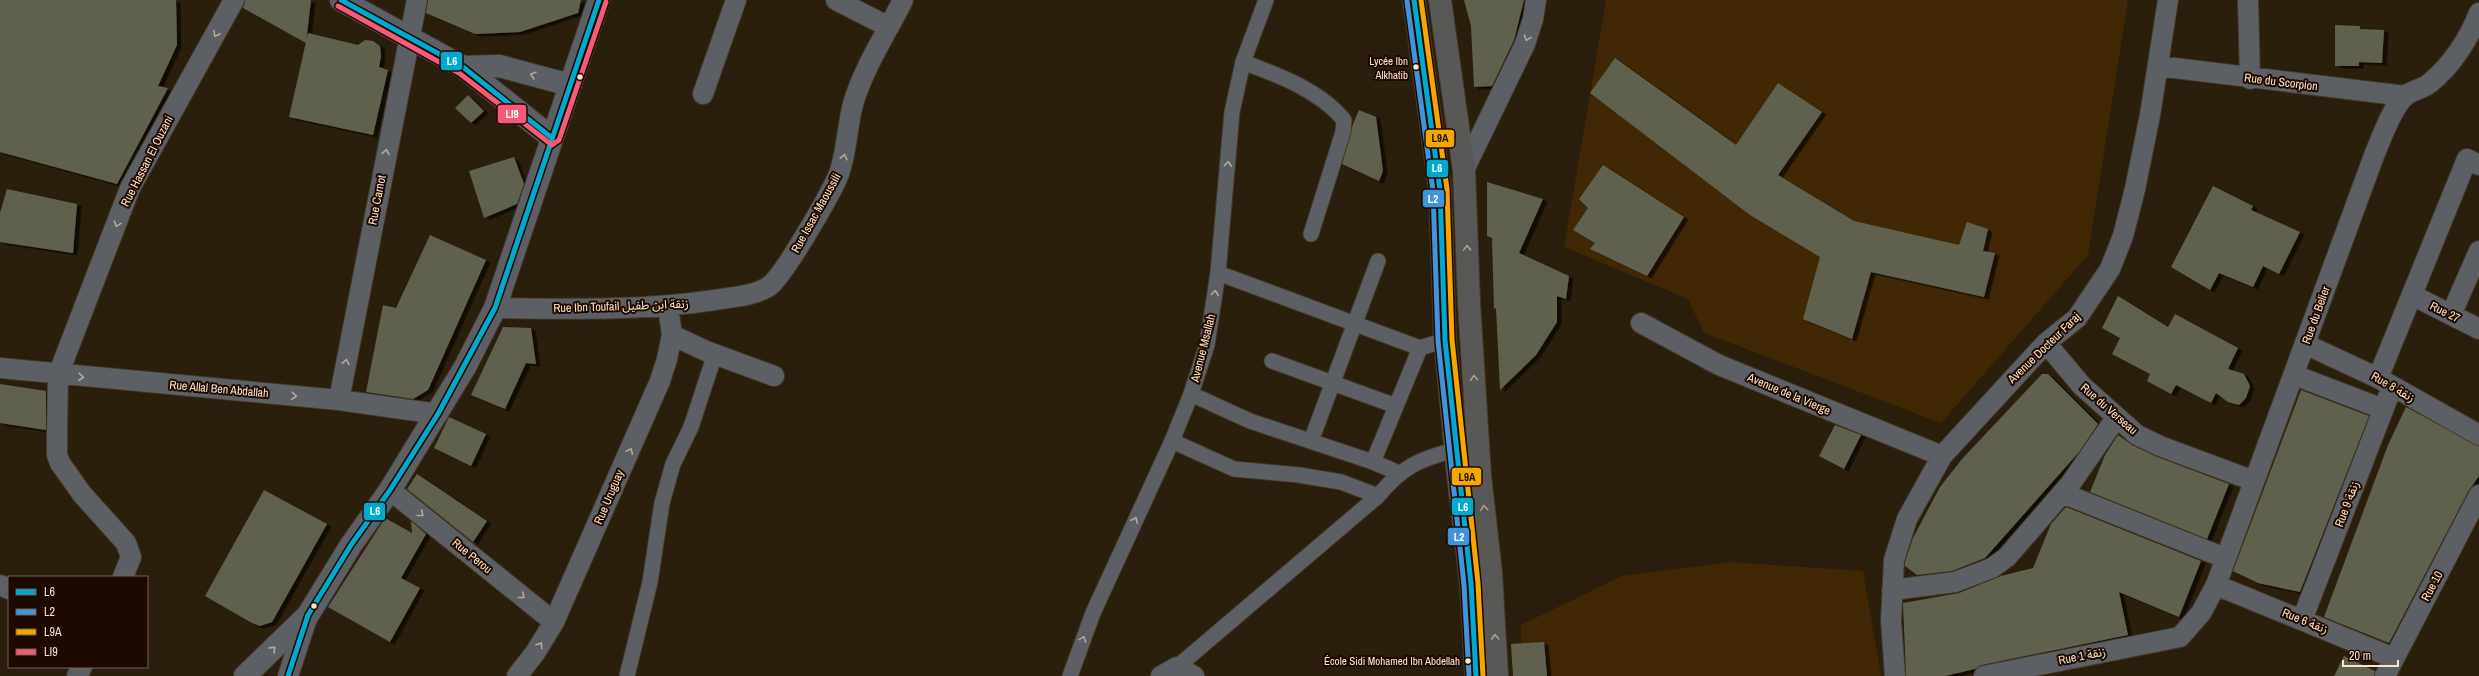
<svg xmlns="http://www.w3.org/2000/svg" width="2479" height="676" viewBox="0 0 2479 676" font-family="'Archivo Narrow','Noto Sans Arabic',sans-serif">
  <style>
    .built { fill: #402804 }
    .building { fill: #5f614d; filter: url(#shadow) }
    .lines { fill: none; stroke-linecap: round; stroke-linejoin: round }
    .pedestrian-casing { stroke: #453929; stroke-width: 17 }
    .minor-casing { stroke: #453929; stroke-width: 22 }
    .tertiary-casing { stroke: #453929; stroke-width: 24 }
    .secondary-casing { stroke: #453929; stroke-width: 24 }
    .pedestrian { stroke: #5c6065; stroke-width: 15 }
    .minor { stroke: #5c6065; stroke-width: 20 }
    .tertiary { stroke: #5c6065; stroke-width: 22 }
    .secondary { stroke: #585857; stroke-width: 22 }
    .bus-1-casing { stroke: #1c0a00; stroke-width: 8 }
    .bus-2-casing { stroke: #1c0a00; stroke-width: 8 }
    .bus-3-casing { stroke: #1c0a00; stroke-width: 8 }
    .bus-4-casing { stroke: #1c0a00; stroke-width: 8 }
    .bus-1 { stroke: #00a9ce; stroke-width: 5 }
    .bus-2 { stroke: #4094de; stroke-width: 5 }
    .bus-3 { stroke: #f7a600; stroke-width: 5 }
    .bus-4 { stroke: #f75a77; stroke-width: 5 }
    .oneway { stroke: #b5a99a }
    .oneway2 { stroke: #ab9e8e }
    .bus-dot { fill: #fee4c6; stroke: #1c0a00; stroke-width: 1.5 }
    .labels { text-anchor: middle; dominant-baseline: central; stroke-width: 4; stroke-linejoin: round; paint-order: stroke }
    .bus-label { font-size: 11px; fill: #fee4c6; stroke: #1c0a00; text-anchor: end }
    .street-label { font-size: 12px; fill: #fee4c6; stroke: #1c0a00 }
    .line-badge { stroke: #1c0a00; stroke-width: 1.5 }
    .badge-label { font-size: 11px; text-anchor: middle; font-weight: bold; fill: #fff }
    .pale-badge-label { font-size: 11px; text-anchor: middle; font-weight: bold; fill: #111 }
  </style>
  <defs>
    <filter id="shadow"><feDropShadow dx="4.5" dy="2.5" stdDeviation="0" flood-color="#0009"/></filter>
  </defs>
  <rect width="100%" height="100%" fill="#2a1e0d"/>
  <path class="built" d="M1606,0H2128L2088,255L1941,423L1704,333L1688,299L1564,247Z
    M1730,562L1863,571L1881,676H1521V625L1622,576Z"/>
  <path class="building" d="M0,0H176L177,45L158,86L168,88L117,184L0,152Z
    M245,0H311L306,43L243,8Z
    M428,0H581L578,13L520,32L475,34L426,13Z
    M1464,0H1524L1514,40L1492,86L1474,87L1471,26Z
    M2335,25L2360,26V29L2384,30L2382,63L2359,62V66H2335Z
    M308,33L358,45L365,40L373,41L380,46L381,56L379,67L388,70L373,135L289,117Z
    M1615,58L1736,145L1778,83L1822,112L1778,175L1854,221L1959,245L1967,222L1988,229L1983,251L1995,253L1984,297L1871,272L1852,339L1803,319L1820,257L1750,215L1590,93Z
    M468,95L484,111L471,123L455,108Z
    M1359,110L1376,117L1383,171L1379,181L1342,164L1353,124Z
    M514,157L524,184L517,204L484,218L469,171Z
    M1603,165L1684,217L1647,276L1590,249L1595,243L1573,230L1588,208L1579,199Z
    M1487,182L1543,199L1519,253L1569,276L1566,299L1557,296V322L1536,355L1500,390L1496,308L1494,309L1492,238L1487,236Z
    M2213,186L2253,206L2251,210L2300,232L2279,274L2263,266L2253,287L2219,273L2210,290L2171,267Z
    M7,189L77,204L73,253L0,242V213Z
    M430,235L486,260L428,390L413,399L366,392L383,305L396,308Z
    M2118,296L2168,327L2175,314L2238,348L2228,369L2244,374L2250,386L2246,398L2239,405L2228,402L2216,393L2211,403L2176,385L2171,394L2147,381L2150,374L2112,354L2120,338L2102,328Z
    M503,327L531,328L536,364L526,363L505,409L471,395Z
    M2042,374H2048L2098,424L2079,452L1985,558L1952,571L1917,575L1905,566V562L1913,538L1940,487L1962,459Z
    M0,384L46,391V430L0,423Z
    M2301,390L2369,416L2300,592L2258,583L2233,571Z
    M2406,407L2479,446V476L2469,490L2389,643L2324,617L2388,445Z
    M449,417L486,434L471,466L434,448Z
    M1835,425L1861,435L1844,469L1819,456Z
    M2118,435L2132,445L2155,456L2229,484L2207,539L2090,492L2105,455Z
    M417,474L487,521L473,542L407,489Z
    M264,490L327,524L272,622L260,626L252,623L205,596Z
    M2066,507L2201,561L2179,617L2119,592L2128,635L1982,665L1975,669L1945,676H1906L1903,603L1959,593L2001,576L2033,568L2051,524Z
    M385,518L412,533L411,521L426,534L401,578L420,588L390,642L328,607Z
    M1544,642L1547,676H1513L1511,644Z
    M2344,656L2375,671L2374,676H2334Z"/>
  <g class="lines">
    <g class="pedestrian-casing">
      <path id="pedestrian" d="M1243,62C1278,75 1319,90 1344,120L1343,132L1311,234
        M1218,273L1420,348
        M1272,361L1396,406
        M1191,394L1250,421L1373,462L1399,473
        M1172,441L1234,469L1299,475L1341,482L1378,496
        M1311,441L1378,261
        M1373,462L1420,348L1445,340
        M1177,667L1378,496C1402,467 1419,459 1455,450
        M627,676L650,582L662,503L673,464L691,427L715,354
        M1070,676L1093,613L1172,441L1191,394L1207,345L1218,273L1232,112L1243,62L1266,0"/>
    </g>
    <g class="minor-casing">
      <path id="minor" d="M836,0L889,27
        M2248,0L2250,79
        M2158,66L2405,96
        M703,94L736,0
        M1464,170L1525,44L1533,19L1536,0
        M2412,295L2479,329
        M495,308C568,309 642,311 715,300C732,297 753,296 768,287C783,278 831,193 839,174C847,151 847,127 853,104C864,67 886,34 903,0
        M2451,315L2479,251
        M1641,323L1719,365L1942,456
        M672,335L706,351L774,376
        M2046,343L2082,386L2137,435L2160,446L2254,481
        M2305,344L2378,378L2479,435
        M0,368L339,400L438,414
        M2294,375L2383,409
        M2378,378L2467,159L2479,165
        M339,400L417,0
        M390,490L554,622
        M2062,493L2225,558
        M123,577L131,557L126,543L82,494L60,463L57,455V432L58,375L130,188L234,0
        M0,585L9,589
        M2216,585L2394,658
        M1892,590L1955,582L1992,568L2007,557L2071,483L2116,418
        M2302,620L2392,387
        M77,676L82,667
        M288,676L308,615
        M517,676L535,653L554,622L660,381L667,359L672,335L668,306
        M1161,676L1177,667L1194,676
        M1895,676L1891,621L1894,560L1907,519L1942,456L2046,343L2077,318L2110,269L2123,236L2135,189L2150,115L2168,0
        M1984,676L2180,637L2201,613L2216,585L2375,153C2382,137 2392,107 2405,96C2412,90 2423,89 2430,83C2451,66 2469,39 2479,13
        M2385,676L2479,495"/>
    </g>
    <g class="tertiary-casing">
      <path id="tertiary" d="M341,0L463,67L552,138
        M463,67L499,66L570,85
        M245,676L308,615L351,545L390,490L465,367L495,308L599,0"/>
    </g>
    <g class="secondary-casing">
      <path id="secondary" d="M1414,0L1440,190L1445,340L1458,475L1471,584L1476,676
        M1440,0L1464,170L1469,303L1480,476L1491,573L1497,676"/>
    </g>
    <use href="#pedestrian" class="pedestrian"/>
    <use href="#minor" class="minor"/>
    <use href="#tertiary" class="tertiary"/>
    <use href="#secondary" class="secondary"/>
    <g class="bus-1-casing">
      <path id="bus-1" d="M341,0L463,67L552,138
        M1414,0L1440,190L1445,340L1471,584L1476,676
        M288,676L308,615L351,545L390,490L438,414L495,308L599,0"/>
    </g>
    <g class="bus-2-casing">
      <path id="bus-2" d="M1407,1L1433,191L1438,341L1464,585L1469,676"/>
    </g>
    <g class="bus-3-casing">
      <path id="bus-3" d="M1421,0L1447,189L1452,340L1478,583L1483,676"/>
    </g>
    <g class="bus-4-casing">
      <path id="bus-4" d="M338,6L459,73L552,145L559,140L606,2"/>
    </g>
    <use href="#bus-1" class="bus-1"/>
    <use href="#bus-2" class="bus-2"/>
    <use href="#bus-3" class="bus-3"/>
    <use href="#bus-4" class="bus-4"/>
  </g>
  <defs><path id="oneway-chevron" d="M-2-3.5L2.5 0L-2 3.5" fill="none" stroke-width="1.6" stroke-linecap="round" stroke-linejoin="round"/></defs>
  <g class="oneway">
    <use href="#oneway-chevron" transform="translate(216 34) rotate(119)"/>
    <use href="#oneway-chevron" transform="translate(1527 38) rotate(110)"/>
    <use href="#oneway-chevron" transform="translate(533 75) rotate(-164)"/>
    <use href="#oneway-chevron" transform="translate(386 152) rotate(-79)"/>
    <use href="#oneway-chevron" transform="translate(844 157) rotate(-77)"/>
    <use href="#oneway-chevron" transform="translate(1228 164) rotate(-85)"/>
    <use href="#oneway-chevron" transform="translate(117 224) rotate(110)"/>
    <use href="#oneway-chevron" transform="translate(1215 293) rotate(-83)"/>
    <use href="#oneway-chevron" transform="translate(346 362) rotate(-79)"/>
    <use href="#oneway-chevron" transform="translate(81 377) rotate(5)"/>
    <use href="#oneway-chevron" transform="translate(294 396) rotate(5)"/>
    <use href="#oneway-chevron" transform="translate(630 451) rotate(-66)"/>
    <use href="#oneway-chevron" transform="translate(421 514) rotate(39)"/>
    <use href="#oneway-chevron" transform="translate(1135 520) rotate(-65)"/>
    <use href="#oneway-chevron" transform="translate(522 596) rotate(39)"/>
    <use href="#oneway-chevron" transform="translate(1083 639) rotate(-70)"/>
    <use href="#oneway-chevron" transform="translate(540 645) rotate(-57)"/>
    <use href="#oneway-chevron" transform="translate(273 649) rotate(-44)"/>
  </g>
  <g class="oneway2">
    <use href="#oneway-chevron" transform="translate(1467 248) rotate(-92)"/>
    <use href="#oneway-chevron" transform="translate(1474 378) rotate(-94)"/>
    <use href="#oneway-chevron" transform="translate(1484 508) rotate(-97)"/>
    <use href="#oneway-chevron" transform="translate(1495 637) rotate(-93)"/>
  </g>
  <g class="bus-dot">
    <circle cx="1416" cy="67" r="3.5"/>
    <circle cx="580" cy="77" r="3.5"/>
    <circle cx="314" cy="606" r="3.5"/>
    <circle cx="1468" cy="661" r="3.5"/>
  </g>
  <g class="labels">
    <g class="bus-label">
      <text x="1408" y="61">Lycée Ibn<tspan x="1408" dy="14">Alkhatib</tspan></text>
      <text x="1460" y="661">École Sidi Mohamed Ibn Abdellah</text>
    </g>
    <g class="street-label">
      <text transform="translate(2281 82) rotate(7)">Rue du Scorpion</text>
      <text transform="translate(147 161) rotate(-63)">Rue Hassan El Ouzani</text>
      <text transform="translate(377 200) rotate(-79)">Rue Carnot</text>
      <text transform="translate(816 213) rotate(-61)">Rue Issac Maoussili</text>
      <text transform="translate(621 306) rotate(-2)">Rue Ibn Toufail زنقة ابن طفيل</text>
      <text transform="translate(2445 312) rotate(26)">Rue 27</text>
      <text transform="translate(2316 315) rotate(-70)">Rue du Belier</text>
      <text transform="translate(1203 348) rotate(-76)">Avenue Msallah</text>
      <text transform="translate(2044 348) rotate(-44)">Avenue Docteur Faraj</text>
      <text transform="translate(2393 387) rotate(30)">Rue 8 زنقة</text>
      <text transform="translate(219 389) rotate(5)">Rue Allal Ben Abdallah</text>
      <text transform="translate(1789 394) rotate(23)">Avenue de la Vierge</text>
      <text transform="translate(2109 409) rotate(41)">Rue du Verseau</text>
      <text transform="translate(609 497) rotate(-67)">Rue Uruguay</text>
      <text transform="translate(2347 504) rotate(-69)">Rue 9 زنقة</text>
      <text transform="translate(472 556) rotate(39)">Rue Perou</text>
      <text transform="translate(2432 586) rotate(-62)">Rue 10</text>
      <text transform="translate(2305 621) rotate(22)">Rue 6 زنقة</text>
      <text transform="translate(2082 656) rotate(-11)">Rue 1 زنقة</text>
    </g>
  </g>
  <g class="line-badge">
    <rect x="440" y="51" width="23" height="20" rx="4" fill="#00a9ce"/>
    <rect x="497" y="104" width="30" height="20" rx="4" fill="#f75a77"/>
    <rect x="1425" y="129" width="30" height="19" rx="4" fill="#f7a600"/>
    <rect x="1426" y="159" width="23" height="19" rx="4" fill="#00a9ce"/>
    <rect x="1422" y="189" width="23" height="19" rx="4" fill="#4094de"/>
    <rect x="1451" y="467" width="31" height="19" rx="4" fill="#f7a600"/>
    <rect x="1451" y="497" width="23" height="19" rx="4" fill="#00a9ce"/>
    <rect x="363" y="502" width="23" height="19" rx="4" fill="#00a9ce"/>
    <rect x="1447" y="527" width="23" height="19" rx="4" fill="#4094de"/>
  </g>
  <g class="badge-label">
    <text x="452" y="65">L6</text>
    <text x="512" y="118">LI9</text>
    <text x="1437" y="172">L6</text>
    <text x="1433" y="203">L2</text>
    <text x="1463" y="511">L6</text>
    <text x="375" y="515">L6</text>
    <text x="1459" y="541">L2</text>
  </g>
  <g class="pale-badge-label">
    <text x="1440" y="142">L9A</text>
    <text x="1467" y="481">L9A</text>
  </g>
  <rect x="8" y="576" width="140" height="92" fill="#1c0a00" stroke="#76614f"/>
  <rect x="16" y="589" width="20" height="6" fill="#00a9ce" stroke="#76614f"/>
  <text x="44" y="596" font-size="12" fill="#fee4c6">L6</text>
  <rect x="16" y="609" width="20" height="6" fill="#4094de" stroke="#76614f"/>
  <text x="44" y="616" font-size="12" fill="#fee4c6">L2</text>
  <rect x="16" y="629" width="20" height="6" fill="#f7a600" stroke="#76614f"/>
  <text x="44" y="636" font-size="12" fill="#fee4c6">L9A</text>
  <rect x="16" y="649" width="20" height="6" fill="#f75a77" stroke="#76614f"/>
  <text x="44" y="656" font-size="12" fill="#fee4c6">LI9</text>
  <path d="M2343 660v6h55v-6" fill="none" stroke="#fee4c6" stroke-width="2"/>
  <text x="2349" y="660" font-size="12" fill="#fee4c6" stroke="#1c0a00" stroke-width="3" paint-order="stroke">20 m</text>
</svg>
